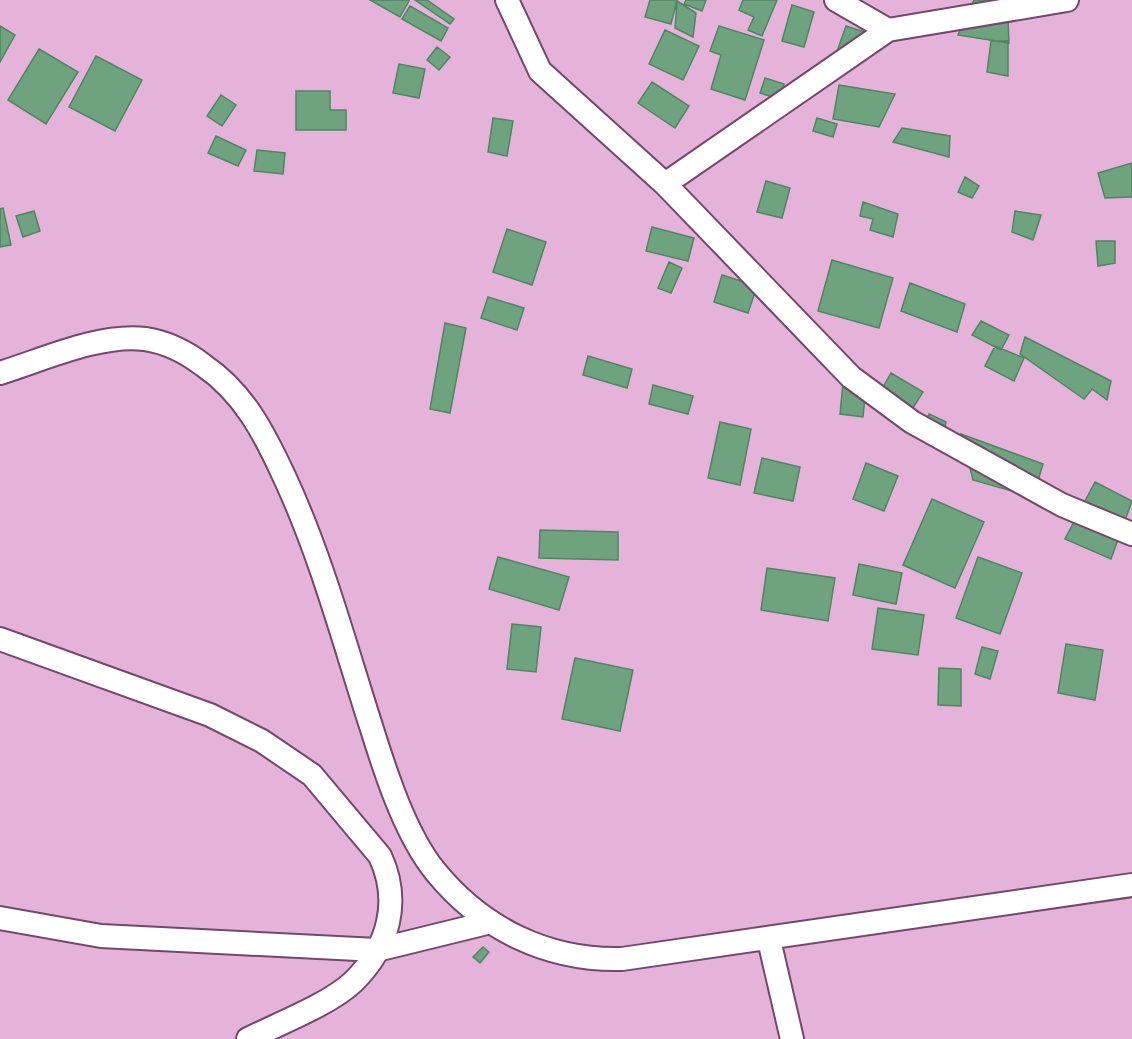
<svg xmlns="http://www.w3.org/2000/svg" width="1132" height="1039" viewBox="0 0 1132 1039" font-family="Quicksand,sans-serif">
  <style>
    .building { fill: #6fa380; stroke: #518463; stroke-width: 1.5 }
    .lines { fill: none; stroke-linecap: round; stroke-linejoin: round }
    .minor-casing { stroke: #73486a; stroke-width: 26 }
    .minor { stroke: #fff; stroke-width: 22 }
  </style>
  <rect width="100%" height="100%" fill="#e5b3d9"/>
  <path class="building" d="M370,0H408L409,1L400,17Z
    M415,0H427L454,19L450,24Z
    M650,0H677L671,24L645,17Z
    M686,0H706L702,11L684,4Z
    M743,0H777L762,36L748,30L754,17L739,10Z
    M974,0H990L982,14L1008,18L1009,43L958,35Z
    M677,1L696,13L693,37L675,28Z
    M792,5L814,12L804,47L782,41Z
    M410,6L448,28L441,41L402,19Z
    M0,26L15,35L0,62Z
    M719,26L764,40L745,100L711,89L721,55L710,51Z
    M846,26L865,32L835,57Z
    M665,30L699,46L683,80L649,64Z
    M991,41H1008V76L987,72Z
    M437,47L450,57L439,70L427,60Z
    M39,49L78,72L46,124L8,100Z
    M96,56L142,80L115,131L69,107Z
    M399,64L425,69L419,98L393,93Z
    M765,78L784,84L779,99L760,93Z
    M652,82L689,106L675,128L638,103Z
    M839,85L895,94L879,127L833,119Z
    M296,91H330V110H346V130H296Z
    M221,95L236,105L222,126L207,116Z
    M493,118L513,121L507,156L488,152Z
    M817,118L837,124L833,137L813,131Z
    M902,128L950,136L949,157L893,142Z
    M216,136L246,150L238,166L208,153Z
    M257,150L285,153L283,174L254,171Z
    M1132,163V197L1105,198L1098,173Z
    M965,177L979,186L972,198L958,192Z
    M766,181L790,188L782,218L757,212Z
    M863,202L898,214L893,237L870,230L873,219L860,216Z
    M3,208L11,245L0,247V209Z
    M34,211L40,231L23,237L16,216Z
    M1015,211L1041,215L1033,240L1012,232Z
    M652,227L694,238L688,261L646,251Z
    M507,229L546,242L532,285L493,272Z
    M1096,241H1115V263L1098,266Z
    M832,260L893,278L879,328L818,311Z
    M669,262L682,268L671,293L658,288Z
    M722,275L757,286L748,313L714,302Z
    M910,283L965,304L957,332L901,311Z
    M488,297L524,308L517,330L481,318Z
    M981,321L1009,335L1001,350L972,335Z
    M445,323L466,328L450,413L430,409Z
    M1025,337L1111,381L1107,400L1092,389L1084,399L1020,354Z
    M995,346L1024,358L1014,381L985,366Z
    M588,356L632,369L627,388L583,375Z
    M891,373L923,392L909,414L878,396Z
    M843,383L865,397L863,417L840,414Z
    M653,385L693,396L688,414L649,404Z
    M929,414L946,422L944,432L925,423Z
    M720,422L751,429L740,485L708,478Z
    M961,434L1043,464L1033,497L973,480Z
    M762,458L800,467L793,501L754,493Z
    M866,463L898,476L884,511L853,499Z
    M1095,482L1132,501L1111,559L1065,539Z
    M932,499L984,522L955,588L903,565Z
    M540,530L618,532V560L539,558Z
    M498,557L569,577L559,610L489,589Z
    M978,557L1022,573L1000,634L956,618Z
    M859,564L902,573L896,604L853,595Z
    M767,568L835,578L828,621L761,610Z
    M878,608L924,615L918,655L872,649Z
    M512,624L541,627L536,672L507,669Z
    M1066,644L1103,650L1095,700L1058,693Z
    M982,647L998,651L990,679L975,674Z
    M575,658L633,670L620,731L562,719Z
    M939,668L961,669V706L938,705Z
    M483,947L489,952L480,963L473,957Z"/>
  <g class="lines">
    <g class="minor-casing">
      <path id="minor" d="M507,0L540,71L665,184L851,377L912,422L1062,505L1132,534
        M836,0L888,30
        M665,184L888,30L1067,0
        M0,373C42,360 101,333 145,339C166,342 186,352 203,365C244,393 264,433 284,476C321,555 344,642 371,726C385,771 405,834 435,871C482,929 548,961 622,959L1132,885
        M0,639L210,715L262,741L312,775L380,856C401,901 389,947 353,982C330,1004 278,1024 248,1039
        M0,918L101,936L377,950L491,922
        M769,940L792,1039"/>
    </g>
    <use href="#minor" class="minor"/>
  </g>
</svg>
